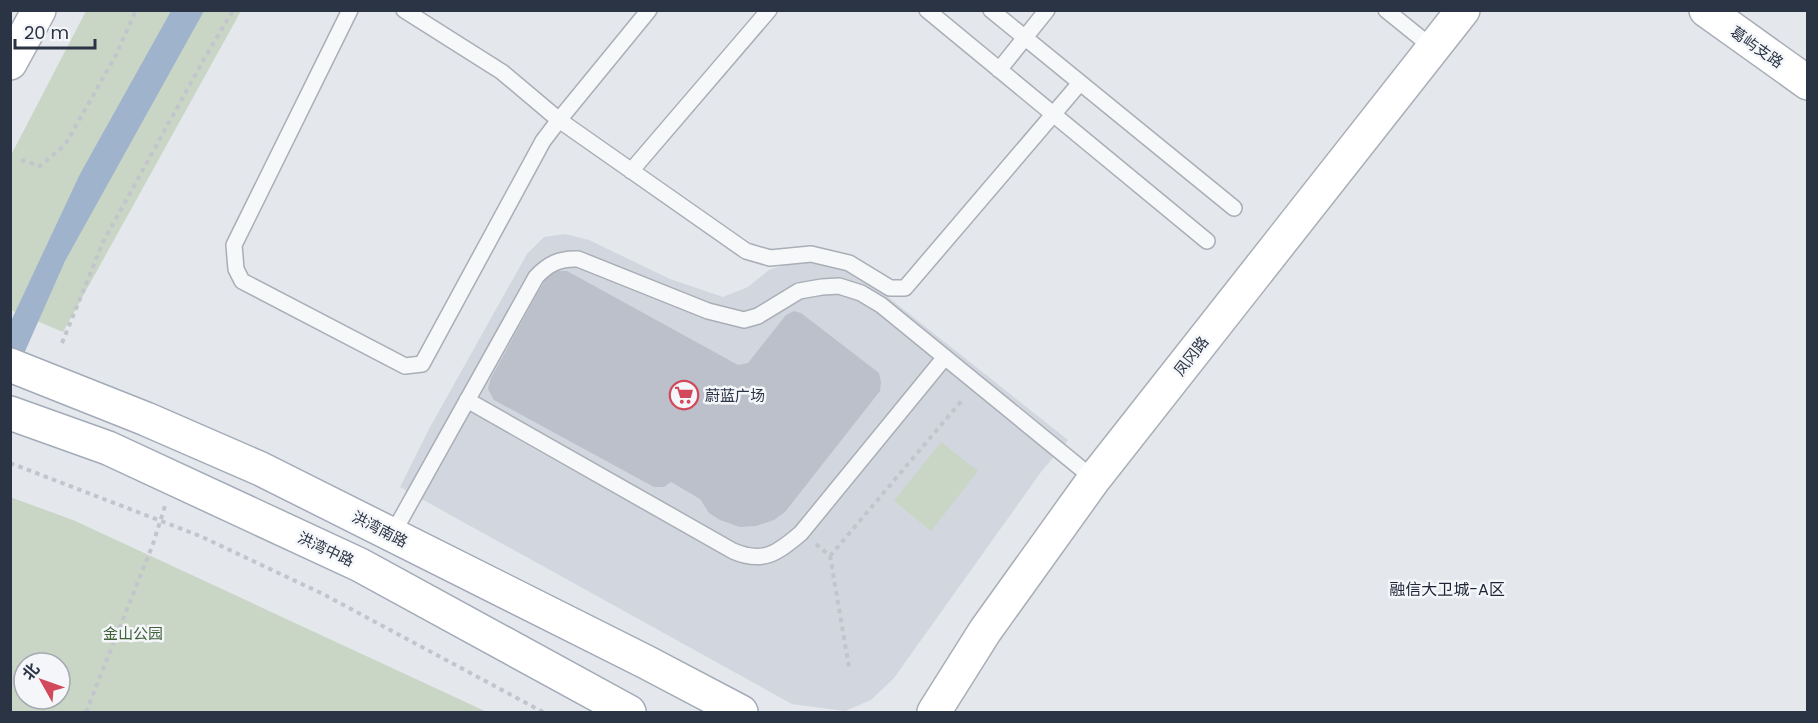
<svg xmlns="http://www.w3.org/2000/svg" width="1818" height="723" viewBox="0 0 1818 723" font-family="Poppins,'Noto Sans SC',sans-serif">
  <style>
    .built { fill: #d2d6de }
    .green { fill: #c9d6c5; fill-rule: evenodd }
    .water { fill: #9fb4cc }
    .building { fill: #bbc0ca }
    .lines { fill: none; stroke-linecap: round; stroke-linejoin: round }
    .lane-casing { stroke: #a9aeb7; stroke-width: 18 }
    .secondary-casing { stroke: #a9aeb7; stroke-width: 36 }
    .primary-casing { stroke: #a3abb8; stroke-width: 36 }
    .path { stroke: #c2c5cb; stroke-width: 4; stroke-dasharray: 4.5 4.5; stroke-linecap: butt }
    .lane { stroke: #f7f8fa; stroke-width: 15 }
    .secondary { stroke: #fff; stroke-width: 33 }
    .primary { stroke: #fff; stroke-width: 33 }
    .labels { text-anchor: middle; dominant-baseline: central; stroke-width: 5; stroke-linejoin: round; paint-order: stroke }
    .street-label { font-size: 15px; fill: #2b3445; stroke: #f4f6f9 }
    .poi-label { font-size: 15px; fill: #2b3445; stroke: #f4f6f9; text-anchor: start }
    .park-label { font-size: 15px; fill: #3f6138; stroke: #f4f6f9 }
    .neighbourhood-label { font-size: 16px; fill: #1d2536; stroke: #f4f6f9 }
  </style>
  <rect width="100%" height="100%" fill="#e4e7ec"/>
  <path class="built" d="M565,234L589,240L670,279L723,297L748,287L769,270L798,261L854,270L1068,440L1041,472L894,678L871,700L845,711L792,704L400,487L429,429L527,254L544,237Z"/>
  <path class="green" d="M86,11H241L63,332L11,310L10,157Z
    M941,442L978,471L931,531L894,501Z
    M10,497L73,520L487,712H11ZM24,663H60V699H24Z"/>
  <path class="water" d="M171,11H204L65,261L11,383V321L80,174Z"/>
  <path class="building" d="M556,271H567L738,365L748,363L786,315L794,311L801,313L879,373L881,382L880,391L785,512L774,520L756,526L740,527L720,520L709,513L700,499L671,482L664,487H654L494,400L488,389L491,378L537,294L548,275Z"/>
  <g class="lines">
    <g class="lane-casing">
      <path id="lane" d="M350,10L234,245L236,269L242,281L405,366L422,364L543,141L559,120L746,251L770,258L811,254L849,263L890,288H905L1080,83
        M404,10L502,72L559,120L649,10
        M927,10L1207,241
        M991,10L1234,208
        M1386,10L1433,48
        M999,70L1047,10
        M631,171L769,10
        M467,400L733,551C763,564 778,553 801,533L945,357
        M392,535L536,277C548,264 560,258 578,259L708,311L744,320L758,316L799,291L822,287L839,286L861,293L881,305L1094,479"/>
    </g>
    <g class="secondary-casing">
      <path id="secondary" d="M1706,10L1808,83
        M10,63L39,10
        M934,712L985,631L1094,479L1463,10"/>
    </g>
    <g class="primary-casing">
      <path id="primary" d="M10,365L146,419L261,469L646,662L741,712
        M10,413L108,448L360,565L629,712"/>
    </g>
    <path class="path" d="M21,160L40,166L65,145L116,55L136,10
      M62,343L103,242L203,61L233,10
      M10,463L200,536L323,594L543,712
      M816,544L830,556L849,667
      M830,556L964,398
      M86,712L153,544L165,506"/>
    <use href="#lane" class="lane"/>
    <use href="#secondary" class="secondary"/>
    <use href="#primary" class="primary"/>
  </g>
  <defs>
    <g id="supermarket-ring" transform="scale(1.5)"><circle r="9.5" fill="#f4f6f9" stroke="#d1495b" stroke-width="1.5"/><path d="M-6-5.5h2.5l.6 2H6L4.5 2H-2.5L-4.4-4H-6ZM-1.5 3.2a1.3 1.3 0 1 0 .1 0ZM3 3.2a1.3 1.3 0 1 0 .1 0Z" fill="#d1495b"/></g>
  </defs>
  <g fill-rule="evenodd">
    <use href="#supermarket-ring" x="684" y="395"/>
  </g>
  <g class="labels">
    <g class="street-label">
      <text transform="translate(1757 47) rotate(35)">葛屿支路</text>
      <text transform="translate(1191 356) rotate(-52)">凤冈路</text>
      <text transform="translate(380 529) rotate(27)">洪湾南路</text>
      <text transform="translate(326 549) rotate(25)">洪湾中路</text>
    </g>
    <g class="poi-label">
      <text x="705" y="395">蔚蓝广场</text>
    </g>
    <g class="park-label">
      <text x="133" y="633">金山公园</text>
    </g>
    <g class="neighbourhood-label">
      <text x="1447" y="589">融信大卫城-A区</text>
    </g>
  </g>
  <rect width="1818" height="723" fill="none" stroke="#2b3445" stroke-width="24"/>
  <g transform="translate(42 681) rotate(310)"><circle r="28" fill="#f4f6f9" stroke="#a4a8b1" stroke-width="1.5"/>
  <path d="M0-4.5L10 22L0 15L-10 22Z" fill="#d1495b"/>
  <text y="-9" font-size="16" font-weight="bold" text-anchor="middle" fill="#2b3445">北</text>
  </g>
  <path d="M15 39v9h80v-9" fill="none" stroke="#2b3445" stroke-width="3"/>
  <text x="24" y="39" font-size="18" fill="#2b3445" stroke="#f4f6f9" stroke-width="4.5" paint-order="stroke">20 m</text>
</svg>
